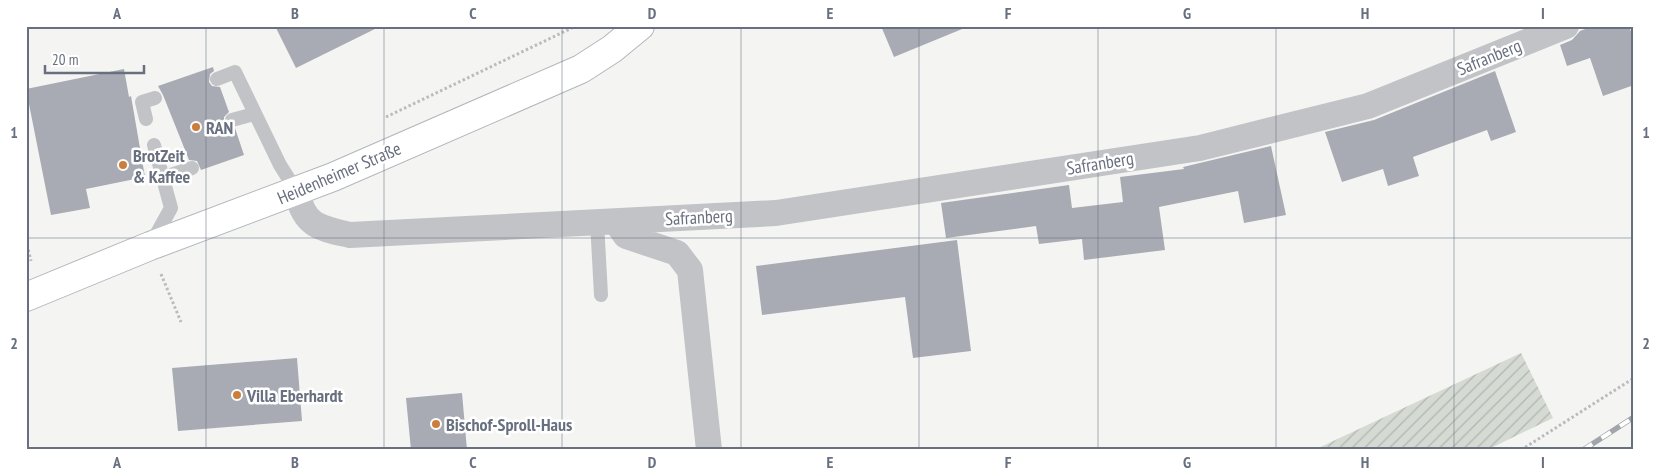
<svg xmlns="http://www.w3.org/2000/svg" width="1660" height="476" viewBox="0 0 1660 476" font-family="'PT Sans Narrow',sans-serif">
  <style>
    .garden { fill: url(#garden-furrows) }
    .building { fill: #a8abb3 }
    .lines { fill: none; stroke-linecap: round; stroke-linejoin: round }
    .secondary-casing { stroke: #b3b6bb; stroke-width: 30 }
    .path { stroke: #babbbe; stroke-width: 3; stroke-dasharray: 2.5 2.5; stroke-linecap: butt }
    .lane { stroke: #c1c3c6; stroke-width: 14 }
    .street { stroke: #c1c3c6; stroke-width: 26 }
    .secondary { stroke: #fff; stroke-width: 28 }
    .rail-casing { stroke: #a2a5ab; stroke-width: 5.5 }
    .rail { stroke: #fff; stroke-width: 4; stroke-dasharray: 11; stroke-linecap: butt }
    .grid { fill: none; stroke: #686f7f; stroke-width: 1; stroke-opacity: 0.55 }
    .poi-dot { fill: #cc7d3b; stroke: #fff; stroke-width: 2 }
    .labels { text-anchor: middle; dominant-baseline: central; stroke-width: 5; stroke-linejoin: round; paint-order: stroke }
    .street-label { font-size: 18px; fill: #686f7f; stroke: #fff }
    .poi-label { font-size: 18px; font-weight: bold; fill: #686f7f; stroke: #fff; text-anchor: start }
    .neatline { fill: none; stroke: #686f7f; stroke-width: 2 }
    .grid-label { font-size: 16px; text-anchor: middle; font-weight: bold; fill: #686f7f }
  </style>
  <defs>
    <pattern id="garden-furrows" width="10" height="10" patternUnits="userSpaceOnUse" patternTransform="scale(1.25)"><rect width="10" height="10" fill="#d5dbd3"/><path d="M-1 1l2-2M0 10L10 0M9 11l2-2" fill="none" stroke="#b1b6b0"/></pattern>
  </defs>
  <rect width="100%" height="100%" fill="#f4f5f2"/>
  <path class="garden" d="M1521,353L1553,418L1487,450H1314Z"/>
  <path class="building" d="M275,26H381L296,68Z
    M881,26H967V27L894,57Z
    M1593,26H1629L1634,40V85L1603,96L1590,58L1567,66L1560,45L1572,40L1580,31Z
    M213,67L214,71L210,74L209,82L212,86L220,87L229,112L224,117V123L229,128H235L244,155L201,170L197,161L189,160L163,95L158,86Z
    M124,69L129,97L131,96L145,177L86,189L90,208L51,215L26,89Z
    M1495,71L1516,132L1491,141L1487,130L1413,157L1419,176L1388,186L1383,169L1342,182L1325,132L1374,120Z
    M1271,146L1286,215L1244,223L1238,191L1159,207L1165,250L1084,260L1082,239L1039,244L1036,226L946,238L941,203L1069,185L1072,208L1123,202L1120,177L1184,169L1183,167Z
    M957,240L971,351L913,358L905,297L762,315L756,266Z
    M297,358L302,421L178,431L172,368Z
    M462,393L467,450H411L406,398Z"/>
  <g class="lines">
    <g class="secondary-casing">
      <path id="secondary" d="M26,297L150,246L333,177L581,69L612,49L640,26"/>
    </g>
    <path class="path" d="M386,117L576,26
      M26,240L31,261
      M161,274L181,322
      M1521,450L1634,378"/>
    <path class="lane" d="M217,79L235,72L280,165L297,192
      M146,119L142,102L155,98
      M232,120L254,114
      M162,178L192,168
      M597,222L601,295
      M151,244L171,208L154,145"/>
    <path class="street" d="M297,192C304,226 319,228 350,235L776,213L1200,148L1368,106L1566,26
      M616,222L626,236L677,253L690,270L709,450"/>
    <use href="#secondary" class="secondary"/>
    <g class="rail-casing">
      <path id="rail" d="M1583,450L1634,417"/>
    </g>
    <use href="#rail" class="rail"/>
  </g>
  <path class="grid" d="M206,26V450M384,26V450M562,26V450M741,26V450M919,26V450M1098,26V450M1276,26V450M1454,26V450M26,238H1634"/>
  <g class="poi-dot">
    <circle cx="196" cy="127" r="5"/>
    <circle cx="123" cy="165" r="5"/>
    <circle cx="237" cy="395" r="5"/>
    <circle cx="436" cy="424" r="5"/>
  </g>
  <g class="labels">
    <g class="street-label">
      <text transform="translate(1489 57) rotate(-22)">Safranberg</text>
      <text transform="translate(1100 163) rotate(-9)">Safranberg</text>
      <text transform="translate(339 173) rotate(-23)">Heidenheimer Straße</text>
      <text transform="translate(699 217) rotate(-3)">Safranberg</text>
    </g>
    <g class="poi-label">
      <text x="206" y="127">RAN</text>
      <text x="133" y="155">BrotZeit<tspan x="133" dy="21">&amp; Kaffee</tspan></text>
      <text x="247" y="395">Villa Eberhardt</text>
      <text x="446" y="424">Bischof-Sproll-Haus</text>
    </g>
  </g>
  <rect width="1660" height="476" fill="none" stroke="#ffffff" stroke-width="55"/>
  <path d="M45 65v8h99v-8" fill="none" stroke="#686f7f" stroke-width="2.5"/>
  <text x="52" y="65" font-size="15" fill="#686f7f" stroke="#ffffff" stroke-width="4" paint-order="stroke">20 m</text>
  <rect x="28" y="28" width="1604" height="420" class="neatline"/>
  <g class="grid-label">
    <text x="117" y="19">A</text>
    <text x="295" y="19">B</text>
    <text x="473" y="19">C</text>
    <text x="652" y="19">D</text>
    <text x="830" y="19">E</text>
    <text x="1008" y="19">F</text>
    <text x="1187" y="19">G</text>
    <text x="1365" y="19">H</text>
    <text x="1543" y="19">I</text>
    <text x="14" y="138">1</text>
    <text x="1646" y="138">1</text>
    <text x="14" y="349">2</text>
    <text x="1646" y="349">2</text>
    <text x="117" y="468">A</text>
    <text x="295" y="468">B</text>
    <text x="473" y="468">C</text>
    <text x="652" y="468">D</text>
    <text x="830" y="468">E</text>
    <text x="1008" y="468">F</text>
    <text x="1187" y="468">G</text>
    <text x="1365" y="468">H</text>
    <text x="1543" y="468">I</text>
  </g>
</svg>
